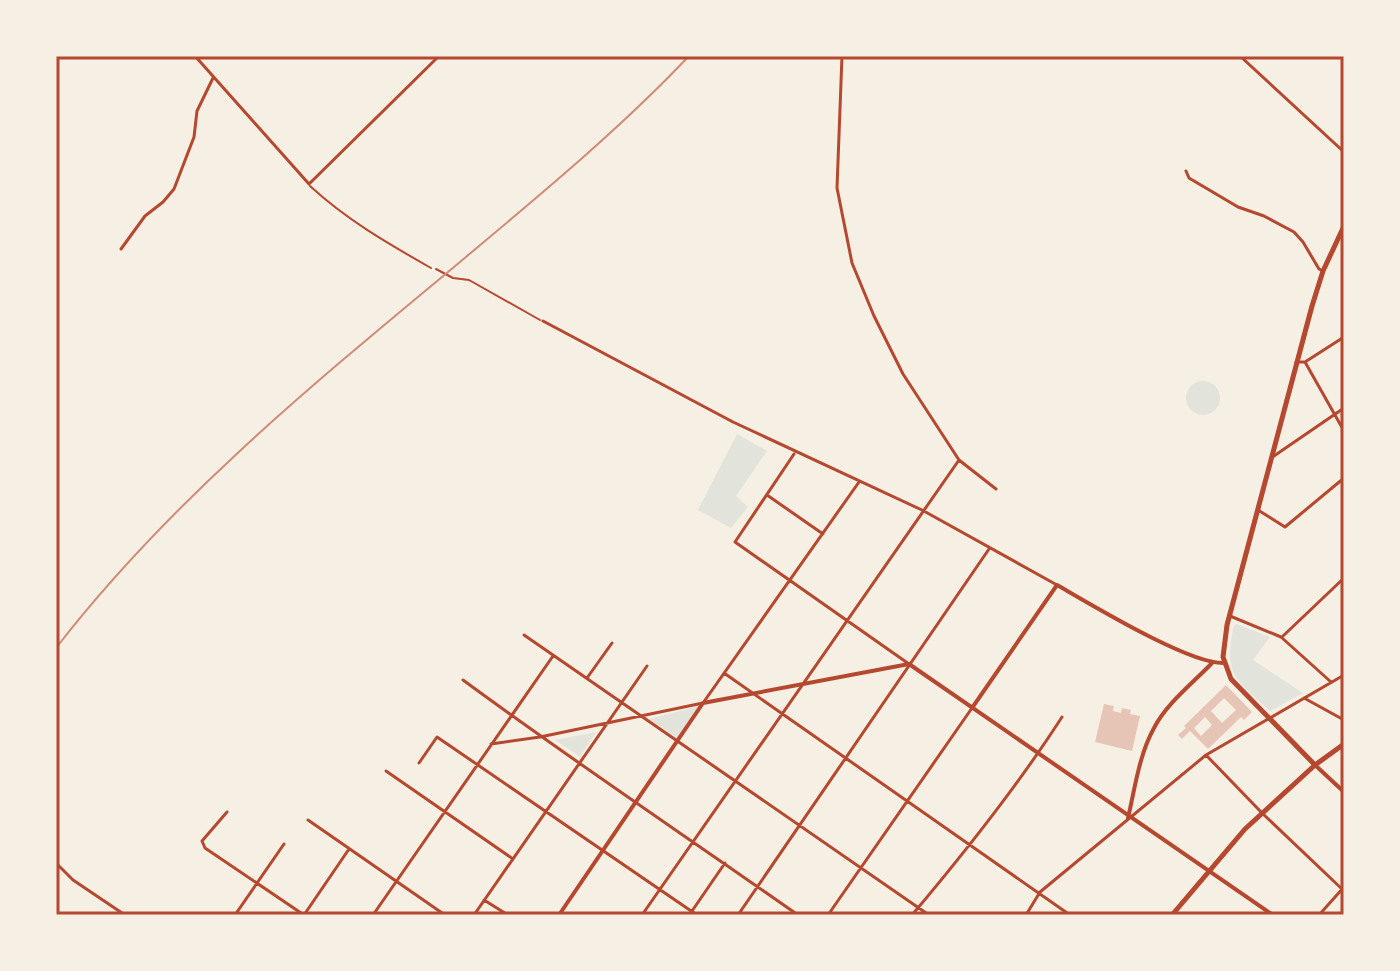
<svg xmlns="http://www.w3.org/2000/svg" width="1400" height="971" viewBox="0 0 1400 971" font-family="Inter,sans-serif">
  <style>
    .green { fill: #e2e4dc }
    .building { fill: #e6c5b7; fill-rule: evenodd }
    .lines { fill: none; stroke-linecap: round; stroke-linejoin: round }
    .path { stroke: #b5482f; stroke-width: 2 }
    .service { stroke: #b5482f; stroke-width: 2 }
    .minor { stroke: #b5482f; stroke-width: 3 }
    .tertiary { stroke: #b5482f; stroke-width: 4 }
    .secondary { stroke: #b5482f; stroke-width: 5 }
    .rail { stroke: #cf8b77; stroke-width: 2 }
    .neatline { fill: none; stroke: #b5482f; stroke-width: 3 }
  </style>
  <rect width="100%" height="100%" fill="#f6efe4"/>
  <path class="green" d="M1186 398a17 17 0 1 1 34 0a17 17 0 1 1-34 0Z
    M737,434L767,451L736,496L748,507L731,528L698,510Z
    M1237,624L1270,637L1253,660L1303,693L1270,711C1235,679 1223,674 1234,625Z
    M699,706L677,738L649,719Z
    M596,732L580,757L555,740Z"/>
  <path class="building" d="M1226,685L1252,712L1244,720L1241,717L1208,749L1190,731L1182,739L1178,735L1186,728L1184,726ZM1224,698L1236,710L1222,723L1211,711ZM1205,717L1212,725L1201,736L1194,728Z
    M1104,704L1114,706L1113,711L1121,713L1122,708L1131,710L1130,714L1140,716L1132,751L1095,742Z"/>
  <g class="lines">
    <path class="path" d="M436,269L453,278L469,280L540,320"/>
    <path class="service" d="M310,186C347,220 387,243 431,268"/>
    <path class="minor" d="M195,56L309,184L439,56
      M842,56L837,188L852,263L874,316L903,374L959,460L996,489
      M1240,56L1344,152
      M1186,171L1189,178L1238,207L1264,216L1294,232L1303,242L1319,269L1323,271
      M121,249L145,216L163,202L174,189L194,137L197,111L213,78
      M543,321L733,422L922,510L1057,585
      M1296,362H1305L1344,431
      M1305,362L1344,337
      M794,454L735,542L909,664
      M1271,458L1344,408
      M767,495L823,534
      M1258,510L1285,527L1344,478
      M1230,616L1281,637L1331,682
      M524,635L929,915
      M1283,636L1344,578
      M724,673L1070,915
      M587,678L612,643
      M463,680C573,761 687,837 798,915
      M1304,698L1344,720
      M491,744L540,737L703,703L859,482
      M1206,755L1262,813L1342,889
      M419,763L437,737L697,915
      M386,771L513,859
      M227,812L202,841L205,848L304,915
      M308,820L445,915
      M56,863L73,880L125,915
      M484,900L508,915
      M692,911L725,863
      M235,915L284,844
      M304,915L349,849
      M373,915L553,656
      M474,915L647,666
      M642,915L959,460
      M738,915L989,549
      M828,915L972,708
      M912,915C966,851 1017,787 1062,717
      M1026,915L1040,892L1206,755L1344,675
      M1319,915L1344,887"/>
    <path class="tertiary" d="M972,708L1057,585C1092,605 1189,664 1224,663
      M1315,765L1344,792
      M1128,818C1135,788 1139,755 1154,728C1167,703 1192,684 1212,663
      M559,915L703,703L909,664L1273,915"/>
    <path class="secondary" d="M1315,765L1231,679L1223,657L1227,625L1312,306L1323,271L1344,226
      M1172,915L1245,829L1315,765L1344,744"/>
    <path class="rail" d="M56,648C169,502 313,384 454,267C535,199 617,132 689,56"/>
  </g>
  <rect width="1400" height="971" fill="none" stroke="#f6efe4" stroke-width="116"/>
  <rect x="58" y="58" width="1284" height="855" class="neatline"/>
</svg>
